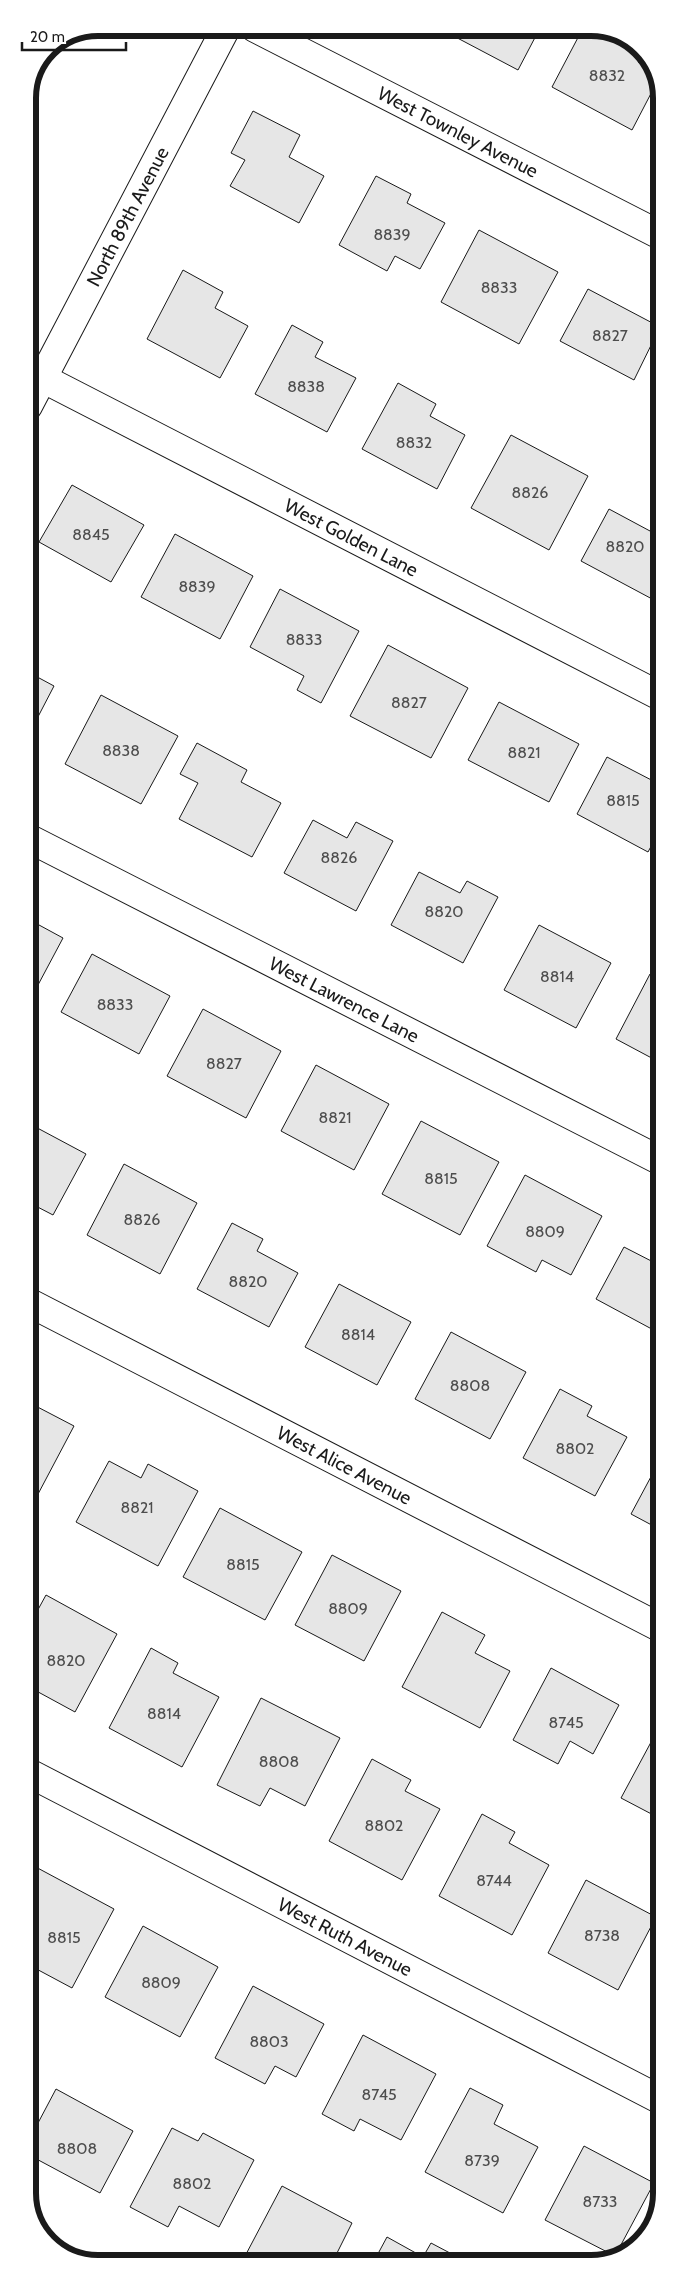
<svg xmlns="http://www.w3.org/2000/svg" width="689" height="2291" viewBox="0 0 689 2291" font-family="Cabin,sans-serif">
  <style>
    .building { fill: #e6e6e6; stroke: #1a1a1a }
    .lines { fill: none; stroke-linecap: round; stroke-linejoin: round }
    .minor-casing { stroke: #1a1a1a; stroke-width: 30 }
    .minor { stroke: #fff; stroke-width: 28 }
    .labels { text-anchor: middle; dominant-baseline: central; stroke-width: 4; stroke-linejoin: round; paint-order: stroke }
    .number-label { font-size: 16px; fill: #4d4d4d }
    .street-label { font-size: 19px; fill: #1a1a1a; stroke: #fff }
    .rim { fill: none; stroke: #1a1a1a; stroke-width: 6 }
  </style>
  <rect width="100%" height="100%" fill="#fff"/>
  <path class="building" d="M448,28H540L518,70L446,32Z
    M583,28H600L638,45L643,54L638,62L651,69L658,80L632,130L552,87Z
    M253,111L300,135L289,157L324,176L299,223L230,186L245,160L231,153Z
    M376,176L411,194L407,203L445,223L420,269L395,256L387,271L339,245Z
    M479,230L558,272L519,344L441,302Z
    M183,270L223,292L215,308L248,326L220,378L147,339Z
    M588,289L660,327L634,380L560,341Z
    M292,325L323,342L315,357L356,378L327,432L255,394Z
    M398,383L436,404L430,416L465,435L437,489L362,449Z
    M660,404V418L655,415Z
    M511,435L588,476L549,550L471,508Z
    M72,485L144,525L111,582L39,542Z
    M609,509L650,531L658,516L660,517V589L654,600L581,561Z
    M175,534L253,576L220,639L141,597Z
    M280,589L359,631L321,703L297,690L304,676L250,647Z
    M388,645L468,688L431,758L350,716Z
    M28,672L54,686L28,736Z
    M101,695L178,736L141,804L65,764Z
    M499,702L579,744L549,802L468,760Z
    M197,743L247,770L241,782L281,803L252,857L179,819L198,783L180,774Z
    M607,757L661,785V828L648,852L577,814Z
    M313,820L347,838L356,822L393,841L356,911L284,873Z
    M419,872L460,893L467,881L498,897L463,963L391,925Z
    M28,919L63,938L30,1000L28,999Z
    M539,925L611,963L576,1028L504,990Z
    M92,954L170,996L139,1054L61,1012Z
    M650,974L661,980V1063L616,1039Z
    M203,1009L281,1051L246,1118L167,1076Z
    M316,1065L389,1104L354,1170L281,1131Z
    M421,1121L499,1162L460,1235L382,1194Z
    M28,1123L86,1154L53,1215L28,1202Z
    M124,1164L197,1203L160,1274L87,1235Z
    M525,1175L602,1216L571,1275L542,1260L536,1272L487,1246Z
    M232,1223L263,1239L257,1251L298,1273L269,1327L197,1289Z
    M624,1247L661,1266V1334L596,1299Z
    M339,1284L411,1322L377,1385L305,1347Z
    M451,1332L526,1372L490,1439L415,1399Z
    M560,1389L592,1406L587,1416L627,1437L595,1496L523,1458Z
    M28,1402L74,1426L37,1496L28,1491Z
    M661,1458V1530L631,1514Z
    M109,1461L141,1478L148,1464L198,1491L158,1566L76,1522Z
    M220,1508L302,1552L265,1620L183,1577Z
    M332,1555L401,1591L364,1661L295,1625Z
    M46,1595L117,1634L75,1712L29,1687V1626Z
    M442,1612L485,1635L475,1653L510,1671L480,1728L402,1687Z
    M151,1648L178,1663L173,1673L219,1697L182,1767L109,1728Z
    M551,1668L619,1705L593,1754L570,1741L558,1764L513,1740Z
    M261,1698L340,1738L305,1806L270,1788L260,1806L217,1785Z
    M657,1731L661,1733V1819L621,1798Z
    M372,1759L411,1780L405,1791L440,1809L402,1880L329,1841Z
    M482,1814L515,1832L509,1843L549,1865L512,1935L439,1896Z
    M32,1865L114,1909L72,1988L29,1965V1870Z
    M586,1880L656,1917L618,1990L548,1953Z
    M143,1926L218,1967L180,2037L105,1997Z
    M253,1986L324,2024L296,2077L275,2066L265,2084L215,2058Z
    M363,2035L436,2074L401,2140L360,2119L354,2131L322,2114Z
    M29,2053L35,2057L29,2068Z
    M470,2088L503,2105L494,2124L538,2147L503,2213L425,2172Z
    M56,2089L133,2131L100,2193L29,2155V2140Z
    M172,2128L198,2141L203,2133L254,2160L219,2227L179,2206L168,2227L130,2207Z
    M584,2146L654,2183L615,2256L545,2220Z
    M282,2186L352,2223L332,2263H254L244,2258Z
    M387,2237L423,2257L431,2243L467,2262L373,2263Z"/>
  <g class="lines">
    <g class="minor-casing">
      <g id="minor">
        <path id="s1" d="M255,28L660,235"/>
        <path id="s2" d="M42,378L660,696"/>
        <path id="s3" d="M28,406L226,28"/>
        <path id="s4" d="M28,838L661,1161"/>
        <path id="s5" d="M28,1302L661,1628"/>
        <path id="s6" d="M29,1773L661,2100"/>
      </g>
    </g>
    <use href="#minor" class="minor"/>
  </g>
  <g class="labels">
    <g class="number-label">
      <text x="607" y="75">8832</text>
      <text x="392" y="234">8839</text>
      <text x="499" y="287">8833</text>
      <text x="610" y="335">8827</text>
      <text x="306" y="386">8838</text>
      <text x="414" y="442">8832</text>
      <text x="530" y="492">8826</text>
      <text x="91" y="534">8845</text>
      <text x="625" y="546">8820</text>
      <text x="197" y="586">8839</text>
      <text x="304" y="639">8833</text>
      <text x="409" y="702">8827</text>
      <text x="121" y="750">8838</text>
      <text x="524" y="752">8821</text>
      <text x="623" y="800">8815</text>
      <text x="339" y="857">8826</text>
      <text x="444" y="911">8820</text>
      <text x="557" y="976">8814</text>
      <text x="115" y="1004">8833</text>
      <text x="224" y="1063">8827</text>
      <text x="335" y="1117">8821</text>
      <text x="441" y="1178">8815</text>
      <text x="142" y="1219">8826</text>
      <text x="545" y="1231">8809</text>
      <text x="248" y="1281">8820</text>
      <text x="358" y="1334">8814</text>
      <text x="470" y="1385">8808</text>
      <text x="575" y="1448">8802</text>
      <text x="137" y="1507">8821</text>
      <text x="243" y="1564">8815</text>
      <text x="348" y="1608">8809</text>
      <text x="66" y="1660">8820</text>
      <text x="164" y="1713">8814</text>
      <text x="566" y="1722">8745</text>
      <text x="279" y="1761">8808</text>
      <text x="384" y="1825">8802</text>
      <text x="494" y="1880">8744</text>
      <text x="602" y="1935">8738</text>
      <text x="64" y="1937">8815</text>
      <text x="161" y="1982">8809</text>
      <text x="269" y="2041">8803</text>
      <text x="379" y="2094">8745</text>
      <text x="77" y="2148">8808</text>
      <text x="482" y="2160">8739</text>
      <text x="192" y="2183">8802</text>
      <text x="600" y="2201">8733</text>
    </g>
    <g class="street-label">
      <text stroke="none"><textPath href="#s1" startOffset="228">West Townley Avenue</textPath></text>
      <text stroke="none"><textPath href="#s3" startOffset="214">North 89th Avenue</textPath></text>
      <text stroke="none"><textPath href="#s2" startOffset="348">West Golden Lane</textPath></text>
      <text stroke="none"><textPath href="#s4" startOffset="355">West Lawrence Lane</textPath></text>
      <text stroke="none"><textPath href="#s5" startOffset="356">West Alice Avenue</textPath></text>
      <text stroke="none"><textPath href="#s6" startOffset="356">West Ruth Avenue</textPath></text>
    </g>
  </g>
  <path d="M0 0H689V2291H0ZM98 36H591A62 62 0 0 1 653 98V2193A62 62 0 0 1 591 2255H98A62 62 0 0 1 36 2193V98A62 62 0 0 1 98 36Z" fill="#fff" fill-rule="evenodd"/>
  <path class="rim" d="M98 36H591A62 62 0 0 1 653 98V2193A62 62 0 0 1 591 2255H98A62 62 0 0 1 36 2193V98A62 62 0 0 1 98 36Z"/>
  <path d="M22 42v8h104v-8" fill="none" stroke="#1a1a1a" stroke-width="2.5"/>
  <text x="30" y="42" font-size="15" fill="#1a1a1a" stroke="#ffffff" stroke-width="4" paint-order="stroke">20 m</text>
</svg>
